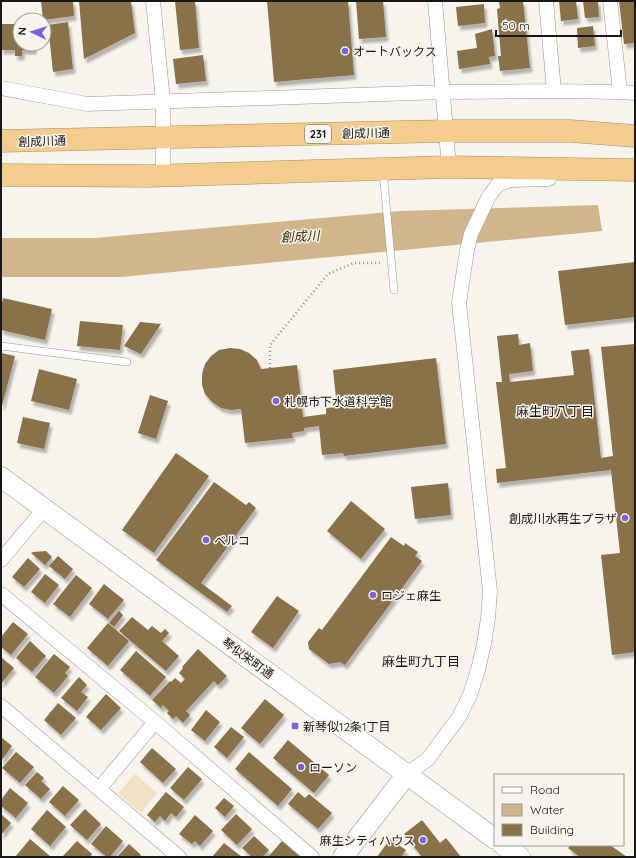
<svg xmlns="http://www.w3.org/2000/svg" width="636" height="858" viewBox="0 0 636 858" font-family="Quicksand,'Noto Sans JP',sans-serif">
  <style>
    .green { fill: #f3e1c4 }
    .water { fill: #d0b68a }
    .building { fill: #897148; filter: url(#shadow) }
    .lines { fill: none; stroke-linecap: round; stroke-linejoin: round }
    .lane-casing { stroke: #999691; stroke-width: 8 }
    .street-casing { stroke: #999691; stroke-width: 15 }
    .secondary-casing { stroke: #999691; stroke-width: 21 }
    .highway-casing { stroke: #a68e64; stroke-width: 23 }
    .path { stroke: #96938f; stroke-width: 2.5; stroke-dasharray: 1 3; stroke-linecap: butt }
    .lane { stroke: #fff; stroke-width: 7 }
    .street { stroke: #fff; stroke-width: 14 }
    .secondary { stroke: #fff; stroke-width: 20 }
    .highway { stroke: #f2cd8e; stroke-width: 22 }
    .poi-dot { fill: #7d61db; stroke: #f7f3ed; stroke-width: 1.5 }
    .labels { text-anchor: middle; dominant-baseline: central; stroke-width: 3; stroke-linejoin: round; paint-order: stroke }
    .shield { fill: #f7f3ed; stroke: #5c5a56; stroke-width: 1 }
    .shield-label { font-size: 11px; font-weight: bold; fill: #1a1816 }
    .poi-label { font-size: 12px; fill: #1a1816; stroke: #f7f3ed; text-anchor: start }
    .street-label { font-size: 12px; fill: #1a1816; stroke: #f7f3ed }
    .water-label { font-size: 13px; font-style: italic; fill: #3d2b06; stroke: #f7f3ed }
    .neighbourhood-label { font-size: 13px; fill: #1a1816; stroke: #f7f3ed }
  </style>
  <defs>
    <filter id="shadow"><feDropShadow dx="2.5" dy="4.5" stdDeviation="1" flood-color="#0004"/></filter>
  </defs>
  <rect width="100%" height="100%" fill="#f7f3ed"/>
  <path class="green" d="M135,774L157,793L141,813L118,793Z"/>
  <path class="water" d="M598,205L602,231L121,277H1V238H95L401,211Z"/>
  <path class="building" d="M41,1H73L74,16L43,20Z
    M79,1H131L135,33L84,59Z
    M175,1H195L199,48L180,50Z
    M267,1H348L354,75L274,82Z
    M356,1H383L386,37L359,39Z
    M507,1H523L530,68L500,71L498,56H501L497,9L500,8L499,2Z
    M559,1H576L578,19L561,21Z
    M583,1H598L599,17L585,18Z
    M619,1H635V43L624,44Z
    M484,4L485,23L458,26L456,7Z
    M68,22L73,69L53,72L48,25Z
    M1,24H20V44H34V50H22V56H15V50H1Z
    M593,26L595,46L578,48L577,28Z
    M492,29L495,56L489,57L490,64L459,69L457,51L477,48L475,34Z
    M203,55L206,81L176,84L173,59Z
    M635,262V317L565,325L558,271Z
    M3,298L52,309L45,340L1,330V307Z
    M80,321L123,325L120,350L77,346Z
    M140,322L161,324L141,354L124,346Z
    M518,334L519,345L530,343L533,371L509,374L510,382L574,375L571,351L589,349L601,458L613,456L601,347L635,344V652L612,655L601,555L620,553L611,470L497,483L496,469L506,468L496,382H502L497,336Z
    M230,348L240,349L249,353L257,360L261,369L297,365L303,417L326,414V408L337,407L333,370L436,358L446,444L344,456L343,453L322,455L319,426L304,428V431L292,433L293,438L245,443L241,409L231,410L221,408L212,402L205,394L202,385V374L205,364L211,356L219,350Z
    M1,353L15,356L2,406H1Z
    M39,369L77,379L69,410L31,401Z
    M150,395L168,401L156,439L138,433Z
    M23,417L50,423L44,449L17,443Z
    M176,453L209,476L154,553L122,530Z
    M214,482L246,505L249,502L256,508L201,583L232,606L227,612L156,560Z
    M448,483L451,515L415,519L411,487Z
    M351,501L385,529L361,559L327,531Z
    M391,537L404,546L405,543L418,552L415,556L422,561L345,665L340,662L329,664L309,649L308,642L319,628L322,630Z
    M46,551L52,557L45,565L31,553L33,552Z
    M58,556L73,569L65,579L49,566Z
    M28,558L40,569L24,587L12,577Z
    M45,574L59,585L45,603L31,592Z
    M76,575L92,588L70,617L53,604Z
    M104,584L124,600L108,619L89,604Z
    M277,596L299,611L273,648L251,632Z
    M119,611L123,615L114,627L109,623Z
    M132,617L148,630L152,626L161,633L165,629L169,633L162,641L179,656L166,671L119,631Z
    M13,622L28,634L11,655L1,647V637Z
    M108,623L129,641L108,666L87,648Z
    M30,641L46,656L32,672L16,658Z
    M198,649L227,676L218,685L214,681L186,711L190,715L183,723L176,716L173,719L167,713L169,711L163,705L161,708L152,700L170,681L171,682L175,678L181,683L185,679L179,673L183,668L182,667Z
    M136,651L166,677L150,696L120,670Z
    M54,654L70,667L65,673L68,676L54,693L35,677Z
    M1,657L14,668L1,684Z
    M79,677L87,685L81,692L88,697L77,711L61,698Z
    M106,694L121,708L101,730L86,717Z
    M265,699L284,715L260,744L241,728Z
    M58,703L76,718L61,735L44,720Z
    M206,710L220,722L205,741L191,730Z
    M231,727L244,737L227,758L214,747Z
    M1,737L12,746L1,761Z
    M288,740L329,775L314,793L273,758Z
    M152,748L176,769L163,783L140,762Z
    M16,752L34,767L20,783L2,768Z
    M249,752L292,789L278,806L235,769Z
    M188,767L202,779L184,800L170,788Z
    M37,772L44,778L41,781L50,789L41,799L25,785Z
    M63,786L79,800L65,816L49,802Z
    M10,788L28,803L16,818L1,806V800Z
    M166,792L184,807L176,817L171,813L165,821L160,816L155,822L147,815Z
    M298,792L305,798L309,794L332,813L318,829L288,804Z
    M224,798L234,806L225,817L215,808Z
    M85,809L101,824L87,840L70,825Z
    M47,810L66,827L50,846L31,829Z
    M1,814L11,823L1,835Z
    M236,814L252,829L237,845L221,830Z
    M195,815L213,831L200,846L195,841L192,844L179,834Z
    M422,820L440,843L446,838L461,857H422L404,834Z
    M106,826L123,841L110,857H107L91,844Z
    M254,836L269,850L262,857H252L242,848Z
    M30,839L51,857H17L16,856Z
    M390,839L406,850L401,857H377Z
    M77,841L92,854L90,857H62Z
    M282,841L301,857H268Z
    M224,843L242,857H212Z
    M129,844L141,855L139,857H117Z
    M571,845H610L627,857H580L568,848Z"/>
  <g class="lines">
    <g class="lane-casing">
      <path id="lane" d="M383,171L394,290
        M1,346L127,362"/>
    </g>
    <g class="street-casing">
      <path id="street" d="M153,1L163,101V175
        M435,1L449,167
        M546,1L554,91
        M610,1L620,92
        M1,88L87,104L444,92L554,91L620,92L635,93
        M1,560L44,509
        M1,594L155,722L312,857
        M1,706L179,857
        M407,774L428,759L459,717L470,695L478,670L484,644L488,618L490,591L459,303L467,250L471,234L488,198L498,184L511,180L549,179
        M99,789L155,722"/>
    </g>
    <g class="secondary-casing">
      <path id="secondary" d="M1,477L495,839
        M503,845L520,857
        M343,857L407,774"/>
    </g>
    <g class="highway-casing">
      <path id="highway" d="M1,141L446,131H570L635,136
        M1,175L149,176L449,167L635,170"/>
    </g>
    <path class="path" d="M270,368V345L328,274L354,263H381"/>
    <use href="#lane" class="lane"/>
    <use href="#street" class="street"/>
    <use href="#secondary" class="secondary"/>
    <use href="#highway" class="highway"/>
  </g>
  <g class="poi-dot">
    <circle cx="345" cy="51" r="4"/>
    <circle cx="276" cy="401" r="4"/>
    <circle cx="625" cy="518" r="4"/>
    <circle cx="206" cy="540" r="4"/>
    <circle cx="373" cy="595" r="4"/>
    <rect x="291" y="722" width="8" height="8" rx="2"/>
    <circle cx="301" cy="767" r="4"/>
    <circle cx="423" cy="840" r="4"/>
  </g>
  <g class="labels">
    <rect class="shield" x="305" y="125" width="26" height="18" rx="3"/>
    <g class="shield-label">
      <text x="318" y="134">231</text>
    </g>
    <g class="poi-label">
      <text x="353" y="51">オートバックス</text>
      <text x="284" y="401">札幌市下水道科学館</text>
      <text x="617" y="518" text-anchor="end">創成川水再生プラザ</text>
      <text x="214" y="540">ベルコ</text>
      <text x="381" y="595">ロジェ麻生</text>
      <text x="303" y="726">新琴似12条1丁目</text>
      <text x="309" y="767">ローソン</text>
      <text x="415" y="840" text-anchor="end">麻生シティハウス</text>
    </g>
    <g class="street-label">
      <text transform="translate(366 133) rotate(-1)">創成川通</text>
      <text transform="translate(42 141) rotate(-2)">創成川通</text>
      <text transform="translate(248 658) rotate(36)">琴似栄町通</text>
    </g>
    <g class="water-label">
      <text transform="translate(300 236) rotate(-3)">創成川</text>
    </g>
    <g class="neighbourhood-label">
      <text x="555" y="411">麻生町八丁目</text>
      <text x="421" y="661">麻生町九丁目</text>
    </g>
  </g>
  <rect width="636" height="858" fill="none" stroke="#1a1816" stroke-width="4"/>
  <rect x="494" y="774" width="130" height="72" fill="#f7f3ed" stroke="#9f9b97"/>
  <rect x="502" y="787" width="20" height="6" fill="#ffffff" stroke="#9f9b97"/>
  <text x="530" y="794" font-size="12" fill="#1a1816">Road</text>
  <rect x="502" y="804" width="20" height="12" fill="#d0b68a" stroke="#9f9b97"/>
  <text x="530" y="814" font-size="12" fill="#1a1816">Water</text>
  <rect x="502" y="824" width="20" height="12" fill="#897148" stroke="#9f9b97"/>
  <text x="530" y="834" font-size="12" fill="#1a1816">Building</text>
  <g transform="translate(32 32) rotate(274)"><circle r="19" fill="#f7f3ed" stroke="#9f9b97"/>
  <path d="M0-3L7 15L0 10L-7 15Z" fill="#7d61db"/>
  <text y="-6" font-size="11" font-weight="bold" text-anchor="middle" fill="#1a1816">N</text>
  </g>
  <path d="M496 30v6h125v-6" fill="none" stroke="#1a1816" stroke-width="2"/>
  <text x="502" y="30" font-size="12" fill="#1a1816" stroke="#f7f3ed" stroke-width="3" paint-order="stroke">50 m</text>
</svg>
